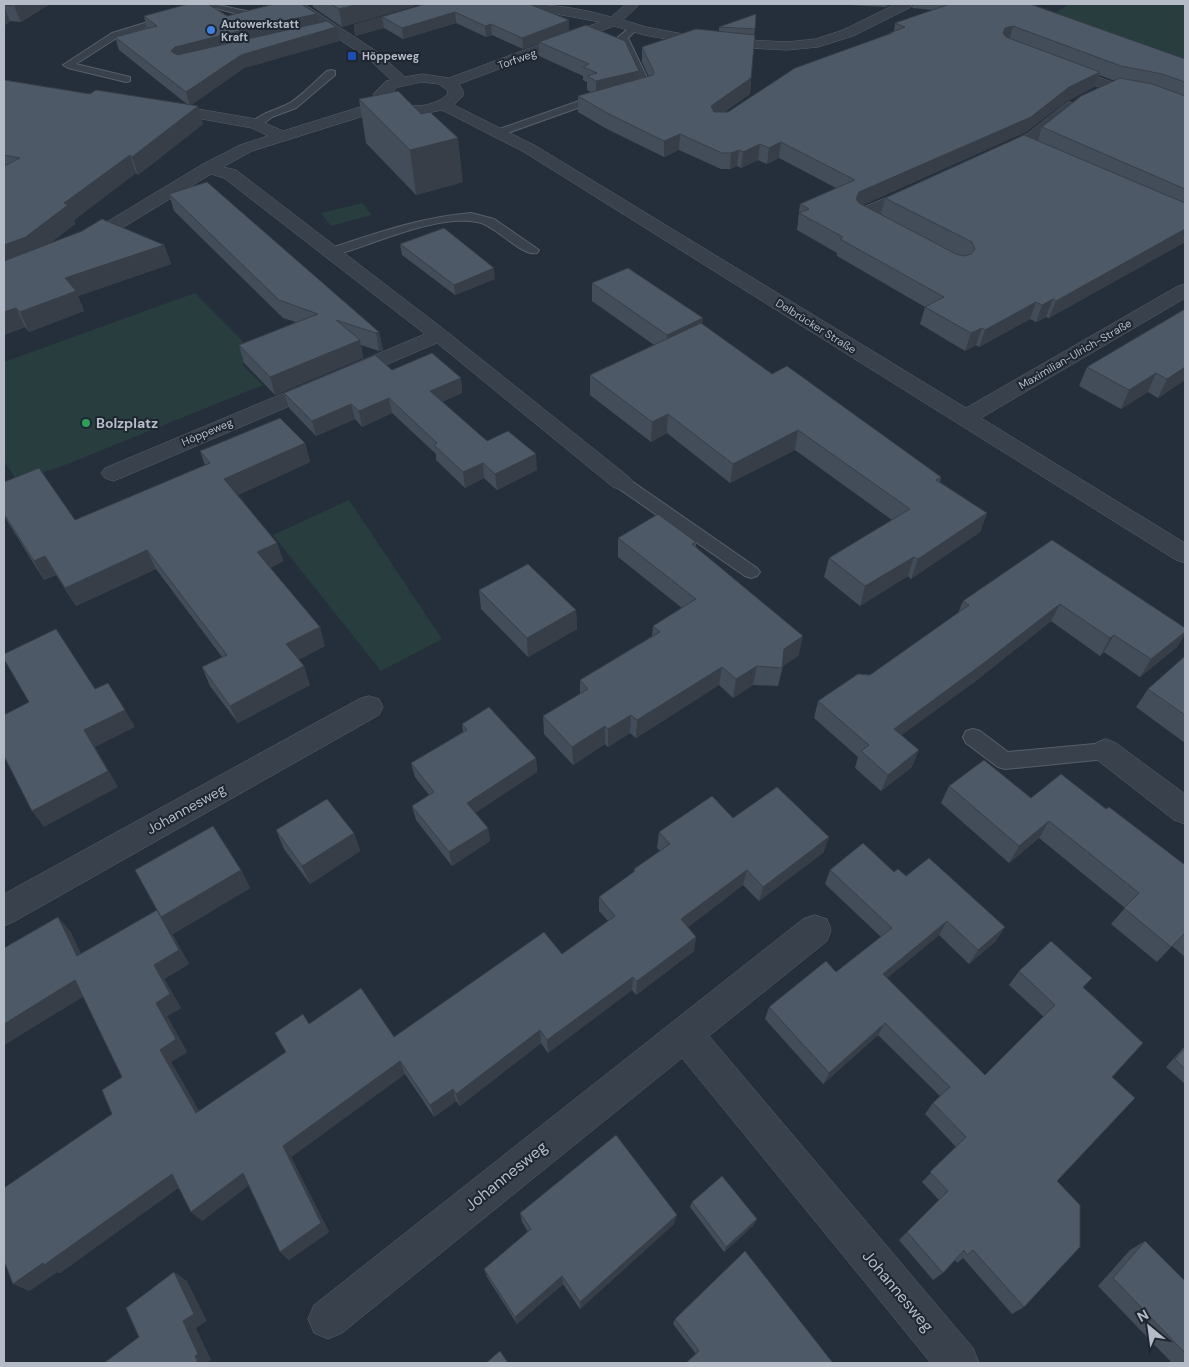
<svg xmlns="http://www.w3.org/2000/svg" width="1189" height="1367" viewBox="0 0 1189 1367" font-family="'DM Sans',sans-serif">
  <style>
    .green { fill: #283d3e }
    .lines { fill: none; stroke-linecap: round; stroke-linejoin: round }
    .service-casing { stroke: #575f6a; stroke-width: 2 }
    .minor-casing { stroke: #575f6a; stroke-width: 1 }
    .service { fill: #39414c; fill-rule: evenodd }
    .minor { fill: #39414c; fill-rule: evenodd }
    .wall { fill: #434d59; fill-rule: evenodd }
    .shaded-wall { fill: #373e48 }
    .building { fill: #4e5967; stroke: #373e48 }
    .shop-dot { fill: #3f7fe0; stroke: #1e2631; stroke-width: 2 }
    .transit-dot { fill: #1a4fb4; stroke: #1e2631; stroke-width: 2 }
    .leisure-dot { fill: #2e9e5b; stroke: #1e2631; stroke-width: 2 }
    .labels { text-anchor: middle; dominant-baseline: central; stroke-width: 4; stroke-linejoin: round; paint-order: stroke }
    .far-poi-label { font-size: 11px; font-weight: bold; fill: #b5bcc7; stroke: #1e2631; text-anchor: start }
    .far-street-label { font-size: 11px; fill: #b5bcc7; stroke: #1e2631 }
    .poi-label { font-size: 14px; font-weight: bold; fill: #b5bcc7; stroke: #1e2631; text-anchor: start }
    .street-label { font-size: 14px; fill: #b5bcc7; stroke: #1e2631 }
    .near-street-label { font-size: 16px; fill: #b5bcc7; stroke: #1e2631 }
  </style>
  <rect width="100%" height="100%" fill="#252f3b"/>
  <path class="green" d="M1069,4H1185V62L1053,14Z
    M362,203L372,215L331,226L321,213Z
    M195,293L258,357L242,364L263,385L65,465L17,481L4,461V362Z
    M349,500L442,639L381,671L273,535Z"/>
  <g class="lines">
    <g class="service-casing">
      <path id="service" d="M207,4C222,4 235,10 249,11C264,12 282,3 300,4L298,6L250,17L215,8L206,9L118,37L76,64L130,77V81L126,82L68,68L63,65L112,33Z
        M633,25L638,28L628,38L652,88L651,90L629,93L628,91L629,89L641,86L618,37Z
        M331,70L335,71V75L296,108L272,117L260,126H252L251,124C261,112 275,111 288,104C302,96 315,81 327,71Z
        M601,96L605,97L606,99L605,101L586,105L502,135H494L493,133L494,131L579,101Z
        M471,213L494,219L539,250L537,253C521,257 496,225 477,222C435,214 373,245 332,256L326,252L328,249C374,234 421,217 471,213Z
        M621,477L627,478L757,568L760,572L757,576L751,578L745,576L615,486L613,482L615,478Z
        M973,729L980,731L1008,752L1106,743L1113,745L1116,751L1113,757L1106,759L1005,769L998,767L966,743L963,737L966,731Z"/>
    </g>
    <g class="minor-casing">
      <path id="minor" d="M289,4H304L379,53L405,77L422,74L449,78L600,22L524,8L519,7L518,4C550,4 580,8 611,17L626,4H640L623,20L646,27L683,34L728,39L787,42L816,39L843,30L896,4H912L911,7L853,36L818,47L787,50L728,47L683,42L644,35L614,26L459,84L463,91V96L454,105L536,146L966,408L1178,286L1185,284V298L981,418L1185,543V563L1176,560L524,152L442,110L418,115H408L386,109L252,151L223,167L236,170L446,331L629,477L633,482L629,487L621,490L613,487L437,343L121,478L113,481L105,478L101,473L105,468L425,334L224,178L211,174L89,248L83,249L77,248L74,244L77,240L203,164L240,145L268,136L252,128L158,111L155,108L158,105L163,103L256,119L283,131L376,102L373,94L386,81L391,80L369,59L290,7ZM422,82L439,84L448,91L447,95C431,108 407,110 389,97L396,88Z
        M1061,64L1115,83L1156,91L1185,102V112L1147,98L1107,90L1056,71L1054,68L1056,65Z
        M1070,102L1075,104L1078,107L1075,110L1039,140L1003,157H991L989,154L991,151L1027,134L1065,104Z
        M917,185L923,186L926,190L923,194L877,214L893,223L896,227L893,231C882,234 861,224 854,214L857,210Z
        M369,696L379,699L383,707L379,715L15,921L4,926V894L359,699Z
        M1106,739L1116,743L1185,794V824L1174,820L1096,759L1092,751L1096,743Z
        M815,915L827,919L831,930L827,941L709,1036L973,1348L979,1363H931L682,1058L342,1333L328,1339L314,1333L308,1319L314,1305L803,919Z"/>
    </g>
    <use href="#service" class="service"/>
    <use href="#minor" class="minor"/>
  </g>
  <path class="wall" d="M4,4H50L21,22L10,21L4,26Z
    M312,4H414V6L342,27L313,7Z
    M425,4L569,20V31L639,71L638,79L649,77L642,62V47L719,32V27L756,14L750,94L724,112H728L890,34V33L894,31L895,23L934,10L912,8L913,4H1030L1185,59V242L1049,318L1046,317L1036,322L1030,319L979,347L976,345L965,351L920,324L925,307L837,256V253L797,230L800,204L836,188L779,158L767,164L758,160L741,168L737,166L730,169H721L679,150L664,157L607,129L578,112V96L591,92L587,90V82L583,80V76L539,56V43L523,49L492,35L486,37L456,23L403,39L384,28L355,36L354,25ZM1099,75L1115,81L1042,127L1038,141L885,198L881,214L863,205L1026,132L1064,103L1094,87Z
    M832,4H893L886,7Z
    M144,16H227L318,23L339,41L244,68L191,105L198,106L203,124L138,175L136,173L74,220L75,224L50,243L164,245L171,264L78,296L84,311L29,332L25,327L4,335V80L90,94L188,105L119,50L115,37L147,29Z
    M359,99L421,114L463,182L416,195L366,143Z
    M169,194L379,332L383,350L379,351L361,345L363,358L275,395L244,363L239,345L296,322L283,318L174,211Z
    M400,244L495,279L455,295L402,255Z
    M592,283L703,325L772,374L941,477L940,482L987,513L980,532L911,579L908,576L860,606L824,577L829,558L892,520L795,450L730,483L667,433L651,442L590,395V375L654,345L592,301Z
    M1185,309V380L1158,398L1148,392L1121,409L1079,386L1087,367Z
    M392,370L461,378L462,393L442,402L487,441L537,470L497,490L484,478L465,488L436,460V454L392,413L362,427L355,419L316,436L289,408L284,393Z
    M305,443L310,462L238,495L277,543L283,561L270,568L325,646L298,660L310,685L238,723L210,686L202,667L222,657L156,569L76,606L56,575L44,580L4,516V482L75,520L205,465L200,451Z
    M618,538L696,542V547L799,655L783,666L778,686L753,685L733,698L719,685L636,738L630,733L608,747L605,744L573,765L544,734L543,716L580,694V680L652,636L653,626L682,608L618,557Z
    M1052,540L1185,628V634L1177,647L1140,677L1104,652L1100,656L1051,621L977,680L901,735L912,767L881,791L855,768L858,757L814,718L818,701L870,675L958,613L963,601Z
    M479,590L576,610L577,629L528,657L481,609Z
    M1185,656V743L1136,707L1148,689Z
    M462,724L536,758L537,772L475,813L488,828L490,841L452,866L416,820L412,806L429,795L415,777L411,763L463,732Z
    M949,786L1106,809L1185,865V957L1172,946L1157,962L1111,924L1125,908L1039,838L1009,863L941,803Z
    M733,818L824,852L759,901L743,885L688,927L696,937L694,951L636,995L632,990L548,1053L541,1043L460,1106L456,1101L434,1117L405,1074L291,1157L329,1232L289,1260L280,1252L249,1185L202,1221L178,1188L60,1273L57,1272L29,1291L112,1114L122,1077L83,996L4,1045V948L70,931L81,954L241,870L250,888L173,934L171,932L189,964L164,979L181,1008L167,1016L187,1052L171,1062L199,1111L286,1052L309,1024L394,1037L562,954L608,921L599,911V897L633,873L634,869L660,851L657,848L659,832Z
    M276,830L354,833L360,851L310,884L284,849Z
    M830,870L894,872L906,876L996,941L969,964L939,935L887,978L985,1075L1044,1017L1009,985L1019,971L1092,978L1084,987L1112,1077L1057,1181L1024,1307L1012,1314L963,1258L957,1263L955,1260L943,1273L933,1280L899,1240L939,1200L922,1182L956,1147L925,1114L933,1103L940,1096L878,1035L823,1084L765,1019L769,1007L836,972L881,937L825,884Z
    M1185,1046V1084L1166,1067Z
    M692,1202L754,1225L724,1252L690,1207Z
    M520,1213L674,1224L580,1309L563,1284L517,1324L487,1277L484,1269L528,1232L522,1222Z
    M1145,1241L1185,1281V1363H1172L1098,1286L1130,1250Z
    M675,1319L833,1363L696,1354L673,1324Z"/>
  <path class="shaded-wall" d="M18,4H50L21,22L14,6Z
    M359,4H414V6L342,27L339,9Z
    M886,4H893L886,7Z
    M4,6L10,21L4,26Z
    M455,12L456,23L403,39L402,28Z
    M317,14L319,27L175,64L171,51L175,47L263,25Z
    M382,17L384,28L355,36L354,25Z
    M569,20V31L523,49L522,38Z
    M491,24L492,35L486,37L485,26Z
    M1013,26L1009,41L1003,33L1005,28Z
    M336,27L339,41L244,68L190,106L186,92L241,55Z
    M639,71L638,85L596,95V81Z
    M1100,72L1094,87L1064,103L1026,132L856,208V199L859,192Z
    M751,78L750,94L709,122L711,106Z
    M198,106L203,124L138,175L132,157Z
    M680,134L679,150L664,157V141Z
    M458,138L463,182L416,195L410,150Z
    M781,142L779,158L767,164L769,148Z
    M760,144L758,160L741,168L743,152Z
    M739,150L737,166L730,169L731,153Z
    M130,155L136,173L74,220L75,224L48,245L4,267V245L27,236L64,203Z
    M1185,229V242L1049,318L1056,301Z
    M164,245L171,264L78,296L84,311L29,332L20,312L65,278Z
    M494,268L495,279L455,295L454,285Z
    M1053,299L1046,317L1036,322L1042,305Z
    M1036,302L1030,319L979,347L985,330Z
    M16,308L25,327L4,335V312Z
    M703,318L702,337L666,353L667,335Z
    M982,328L976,345L965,351L971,333Z
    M379,332L383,350L379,351L376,333Z
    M360,340L363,358L275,395L270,377Z
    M1185,367V380L1158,398L1167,379Z
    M1156,373L1148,392L1121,409L1129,390Z
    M461,378L462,393L432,406L430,391Z
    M389,398L392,413L362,427L359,411Z
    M351,404L355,419L316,436L312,421Z
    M668,414L667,433L651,442L652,422Z
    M798,430L795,450L730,483L733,464Z
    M305,443L310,462L231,498L224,479Z
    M536,454L537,470L497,490L495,474Z
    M483,463L484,478L465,488L463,472Z
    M987,513L980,532L911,579L918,559Z
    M277,543L283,561L264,571L257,552Z
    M147,550L156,569L76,606L65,588Z
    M45,556L56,575L44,580L34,561Z
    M914,557L908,576L860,606L865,586Z
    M1060,604L1051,621L977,680L887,746L894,729Z
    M576,610L577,629L528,657L527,638Z
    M320,627L325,646L292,663L286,644Z
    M1185,632V634L1177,647L1140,677L1151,659Z
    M1114,635L1104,652L1100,656L1110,638Z
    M803,636L799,655L780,668L784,649Z
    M304,666L310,685L238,723L230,706Z
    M757,666L753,685L733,698L736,679Z
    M722,667L719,685L636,738L637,720Z
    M125,710L135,727L95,747L118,787L44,827L32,811L84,730Z
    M631,715L630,733L608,747V729Z
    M605,726V744L573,765L572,747Z
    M919,750L912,767L881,791L888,775Z
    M536,758L537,772L469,817L467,803Z
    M1049,821L1039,838L1009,863L1019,846Z
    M488,828L490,841L452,866L449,852Z
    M354,833L360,851L310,884L302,866Z
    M829,837L824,852L759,901L763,887Z
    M241,870L250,888L173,934L171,932L189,964L164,979L181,1008L167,1016L187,1052L171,1062L206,1124L196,1113L160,1050L154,965L157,910Z
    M747,870L743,885L679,934L681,919Z
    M58,917L70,931L89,970L77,956Z
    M947,921L939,935L876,987L883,974Z
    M1005,927L996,941L969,964L978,950Z
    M696,937L694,951L636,995L637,981Z
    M633,977L632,990L548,1053L547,1040Z
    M75,980L88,994L4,1045V1024Z
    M885,1023L878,1035L823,1084L829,1073Z
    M540,1030L541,1043L460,1106L456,1094Z
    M400,1061L405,1074L291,1157L329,1232L289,1260L280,1252L283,1146Z
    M453,1089L456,1101L434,1117L430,1105Z
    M243,1173L252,1183L202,1221L191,1212Z
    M172,1174L183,1184L60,1273L57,1272L29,1291L13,1284Z
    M677,1215L674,1224L580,1309V1302Z
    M757,1219L754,1225L724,1252L726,1247Z
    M174,1272L187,1281L207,1321L196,1328L211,1360L208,1362L209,1363H198L195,1356L183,1321Z
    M562,1276L563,1284L517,1324L515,1317Z"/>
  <path class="building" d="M4,4H18L14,6L4,5Z
    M188,4H208L227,16L274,4H301L317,14L263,25L175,47L171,51L177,55L327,21L336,27L241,55L186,92L115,37L157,26L144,16Z
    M331,4H359L339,9Z
    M425,4H529L569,20L522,38L491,24L485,26L455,12L402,28L382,17L354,25Z
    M950,4H1030L1185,59V82L1162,74L1121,66L1013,26L1005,28L1003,33L1006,37L1100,72L1069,87L1031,117L859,192L856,199L859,203L956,254L963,256L971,254L975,249L972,242L885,198L1024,135L1185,203V229L1056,301L1053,299L1042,305L1036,302L985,330L982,328L971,333L925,307L944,297L840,239L843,237L799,213L809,209L800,204L855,180L781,142L769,148L760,144L743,152L739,150L731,153H722L680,134L664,141L607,113L578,96L653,75L654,72L642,47L696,29L755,35L751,78L711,106L714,112H728L795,68L892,33H890L905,27L895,23Z
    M756,14L755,29L719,27Z
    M586,25L625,41L639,71L596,81L587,76L597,73L583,67L589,64L539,42Z
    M1120,78L1152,84L1185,96V189L1042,127L1081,96Z
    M4,80L90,94L96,90L198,106L132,157L130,155L64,203L68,205L27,236L42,231L4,245V166L20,158L4,155Z
    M398,91L421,114L430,112L458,138L410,150L359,99Z
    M207,182L379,332L376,333L336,320L360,340L270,377L239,345L318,314L279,300L169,194Z
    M102,219L164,245L65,278L76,291L20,312L16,308L4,312V261L82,231Z
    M444,228L494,268L454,285L400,244Z
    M628,268L703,318L667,335L592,283Z
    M1185,309V367L1167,379L1156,373L1129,390L1087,367Z
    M701,323L772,374L787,366L941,477L936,480L987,513L918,559L914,557L865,586L829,558L910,509L798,430L733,464L668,414L652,422L590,375Z
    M432,353L461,378L430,391L487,441L508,431L536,454L495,474L483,463L463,472L434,445L437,443L389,398L359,411L351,404L312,421L284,393L375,355L392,370Z
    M280,418L305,443L224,479L277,543L257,552L320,627L286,644L304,666L230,706L202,667L227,655L147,550L65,588L45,556L34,561L4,514V482L39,468L75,520L210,463L200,451Z
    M658,514L696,542L692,544L803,636L784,649L782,668L757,666L736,679L722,667L637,720L631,715L608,729L605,726L572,747L543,716L588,689L580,680L660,632L653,626L696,599L618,538Z
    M1052,540L1185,628V632L1151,659L1114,635L1110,638L1060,604L985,662L894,729L919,750L888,775L861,751L869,745L818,701L858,674L870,675L969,605L963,601Z
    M528,564L576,610L527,638L479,590Z
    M56,629L95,689L108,683L125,710L84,730L108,771L32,811L4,756V715L29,702L4,659V654Z
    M1185,656V715L1148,689Z
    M489,707L536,758L467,803L488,828L449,852L412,806L434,792L411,763L467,730L462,724Z
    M984,760L1031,798L1061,774L1106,809L1109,807L1185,865V933L1171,947L1124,908L1139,893L1049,821L1019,846L949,786Z
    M777,787L829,837L763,887L747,870L681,919L696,937L637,981L633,977L547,1040L540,1030L456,1094L453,1089L430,1105L400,1061L283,1146L321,1223L280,1252L243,1173L191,1212L172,1174L44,1265L43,1263L13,1284L4,1261V1188L112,1114L102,1090L122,1077L75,980L4,1024V948L58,917L77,956L157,910L179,950L154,965L170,994L156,1003L176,1039L160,1050L196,1113L286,1052L275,1033L303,1014L309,1024L361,988L394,1037L544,932L562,954L615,916L599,897L635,871L634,869L670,844L659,832L712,796L733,818Z
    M327,799L354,833L302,866L276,830Z
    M213,826L241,870L161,917L135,870Z
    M863,843L894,872L898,869L906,876L929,858L1005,927L978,950L947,921L883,974L985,1075L1055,1005L1019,971L1051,941L1092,978L1083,987L1143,1043L1112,1077L1135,1098L1057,1181L1080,1205V1247L1024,1307L973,1250L967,1255L964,1250L943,1273L907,1232L948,1191L930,1172L966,1137L933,1103L950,1087L885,1023L829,1073L769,1007L826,961L836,972L892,928L830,870Z
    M1185,1048V1069L1175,1059Z
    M616,1135L677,1215L580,1302L562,1276L515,1317L484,1269L531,1229L520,1213Z
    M722,1176L757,1219L726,1247L692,1202Z
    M1145,1241L1185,1281V1353L1113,1278Z
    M745,1251L833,1363H686L699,1351L675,1319Z
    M174,1272L194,1314L183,1321L198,1354L195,1356L198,1363H104L139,1337L126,1308Z
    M500,1351L508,1363H486Z"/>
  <circle class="shop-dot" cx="211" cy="30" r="5"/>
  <rect class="transit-dot" x="347" y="51" width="10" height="10" rx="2.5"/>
  <circle class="leisure-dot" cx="86" cy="423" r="5"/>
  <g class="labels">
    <g class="far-poi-label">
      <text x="221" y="24">Autowerkstatt<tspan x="221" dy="13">Kraft</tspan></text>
      <text x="362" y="56">Höppeweg</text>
    </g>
    <g class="far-street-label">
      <text transform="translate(517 59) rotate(-20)">Torfweg</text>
      <text transform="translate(816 326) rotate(32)">Delbrücker Straße</text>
      <text transform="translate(1075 354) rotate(-30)">Maximilian-Ulrich-Straße</text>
      <text transform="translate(207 432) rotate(-23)">Höppeweg</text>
    </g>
    <g class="poi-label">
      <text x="96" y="423">Bolzplatz</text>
    </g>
    <g class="street-label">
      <text transform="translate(186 809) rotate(-29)">Johannesweg</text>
    </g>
    <g class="near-street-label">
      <text transform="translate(506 1176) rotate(-39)">Johannesweg</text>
      <text transform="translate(898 1291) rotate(50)">Johannesweg</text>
    </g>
  </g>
  <rect width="1189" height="1367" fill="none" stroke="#b5bcc7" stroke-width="10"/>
  <g transform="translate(1149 1327) rotate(331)" stroke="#1e2631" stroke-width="4" paint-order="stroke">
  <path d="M0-4L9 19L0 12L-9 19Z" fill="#b5bcc7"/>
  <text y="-8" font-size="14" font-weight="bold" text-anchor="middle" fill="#b5bcc7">N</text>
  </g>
</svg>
